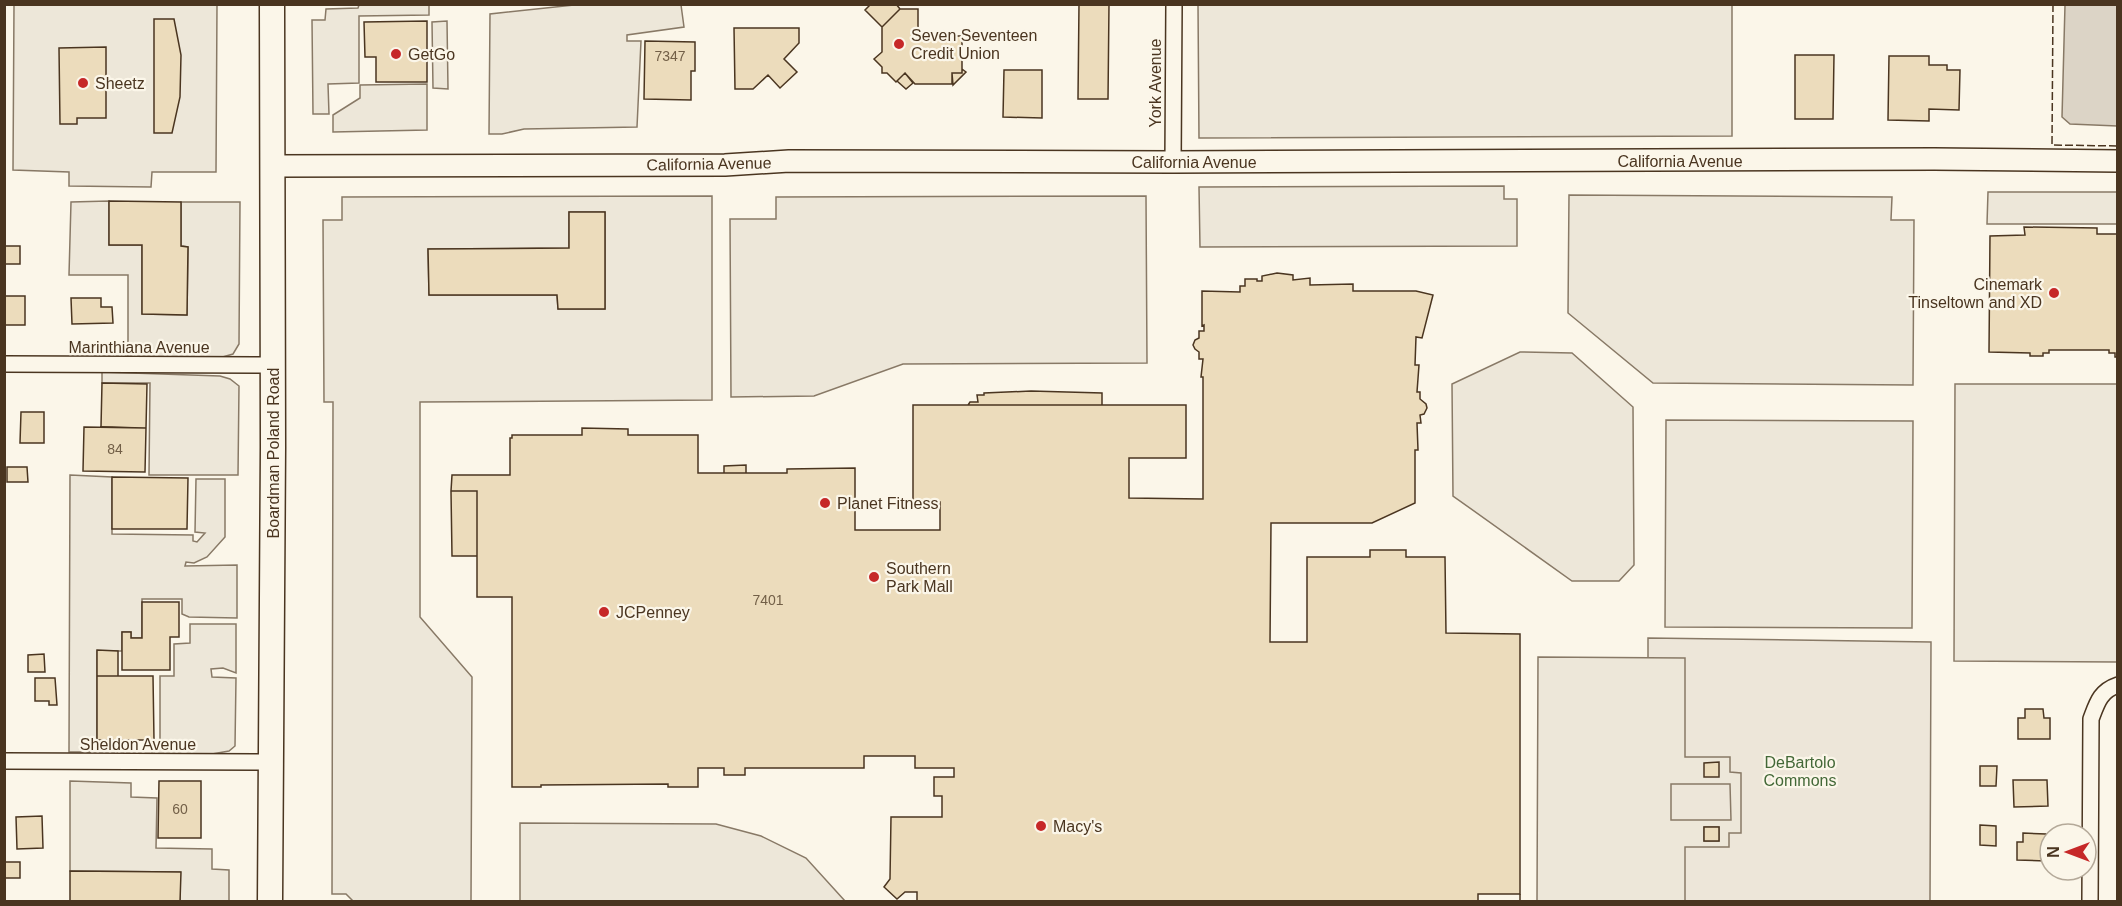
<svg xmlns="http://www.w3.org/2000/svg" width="2122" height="906" viewBox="0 0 2122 906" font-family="Arial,sans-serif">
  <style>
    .green { fill: #ede6d9; stroke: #887966; stroke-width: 1.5 }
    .parking { fill: #ede7d9; stroke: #887966; stroke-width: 1.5; fill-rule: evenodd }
    .water { fill: #dcd4c6; stroke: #887966; stroke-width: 1.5 }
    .building { fill: #ecdcbc; stroke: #4a3520; stroke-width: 1.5 }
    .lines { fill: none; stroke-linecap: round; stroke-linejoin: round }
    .street-casing { stroke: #4a3520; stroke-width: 18 }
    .secondary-casing { stroke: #4a3520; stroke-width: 24 }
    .primary-casing { stroke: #4a3520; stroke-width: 27 }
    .street { stroke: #fbf6e9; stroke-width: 15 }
    .secondary { stroke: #fbf6e9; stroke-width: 21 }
    .primary { stroke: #fbf6e9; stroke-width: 24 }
    .fence { stroke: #4a3520; stroke-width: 1.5; stroke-dasharray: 8 3; stroke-linecap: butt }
    .poi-dot { fill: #c62828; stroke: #fbf6e9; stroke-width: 2 }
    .labels { text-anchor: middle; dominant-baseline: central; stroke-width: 4.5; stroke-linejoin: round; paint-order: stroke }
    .number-label { font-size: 14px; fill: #725f47 }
    .poi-label { font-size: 16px; fill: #4a3520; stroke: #fbf6e9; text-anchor: start }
    .street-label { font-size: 16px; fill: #4a3520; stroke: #fbf6e9 }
    .park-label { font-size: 16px; fill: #436837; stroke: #fbf6e9 }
  </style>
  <rect width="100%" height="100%" fill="#fbf6e9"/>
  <path class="green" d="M1648,638L1931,642L1930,901L1648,902Z"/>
  <path class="parking" d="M14,5H217L216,172H152L151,187L69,186V172L13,170Z
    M359,5H429V15L359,16V83L328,84L329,114H313L312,20H325L326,9L358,8Z
    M574,5H681L684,27L627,35V41H641L637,127L524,129L502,134H489L490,14Z
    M1198,5H1732V136L1199,138Z
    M447,21L448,89L433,88L432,22Z
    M427,84V130L333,132V115L360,98V85Z
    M1504,186V199H1517V246L1200,247L1199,187Z
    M1988,192H2117V224H1987Z
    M1569,195L1892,197L1891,220H1914L1913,385L1653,383L1568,313Z
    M712,196V400L420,402V617L472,677L471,901L354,902L346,894H332L333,402H324L323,220H342V197ZM569,212H605V309H558L557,295H429L428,249L569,248Z
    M1146,196L1147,363L903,364L814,396L731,397L730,219H776V197Z
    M109,201V245H142V314L187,315L188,247L181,246V202H240L239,344L233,354L219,358H128V275H69L71,202Z
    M1520,352L1572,353L1633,407L1634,565L1619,581H1572L1453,496L1452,384Z
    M102,372L220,376L230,379L239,386L238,475H149L150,383H102Z
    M1955,384H2117V662L1954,661Z
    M1666,420L1913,421L1912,628L1665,627Z
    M70,475L112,477V534L193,535V541L197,542L205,533L195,532L196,479H225V537L207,557L194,563L186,562L185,566L237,565V618L189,617L182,614V599H142V638H131V632H122V651H97V740L90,752H69Z
    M190,624H236V673L223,668L211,669L212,677L236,678L235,746L229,751L212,754H152V746L160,745V676H174V644L190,643Z
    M1538,657L1685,658V757H1730V772L1741,773V833H1729V847H1685V901L1537,902ZM1671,784H1730L1731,820H1671ZM1704,827H1719V841H1704Z
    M70,781L131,783V797L157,798L156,848L212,849V869L229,870V901H180V872L70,871Z
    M520,823L716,824L761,836L806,858L845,901H520Z"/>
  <path class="water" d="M2065,5H2117V126L2070,124L2062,117Z"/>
  <path class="building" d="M896,4L900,9L882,27L865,10L871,4Z
    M1079,4H1109L1108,99H1078Z
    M900,9H918V36H962V73H952V84H915L905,73L896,82L887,73H882V67L874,59L882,52V27Z
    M154,19H174L181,55L180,97L172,133H154Z
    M427,21V82H376V57H365L364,22Z
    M734,28H799V43L784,59L797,72L780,88L768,75L753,89H735Z
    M645,41L695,42V71H691V100L644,99Z
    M106,47V118H77V124H60L59,48Z
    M1795,55H1834L1833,119H1795Z
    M1889,56H1929V65H1947V70H1960L1959,110L1929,109V121L1888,120Z
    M962,69L966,72L953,85L952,73H962Z
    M1004,70H1042V118L1003,117Z
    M905,73L913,83L906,89L897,81Z
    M109,201L181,202V246L188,247L187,315L142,314V245H109Z
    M569,212H605V309H558L557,295H429L428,249L569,248Z
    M2024,227L2097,228V234H2118V357H2115V353H2109V350H2049V353H2043V356H2030V353L1989,352L1990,236L2025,235Z
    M4,246H20V264H4Z
    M1277,273L1293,275V280L1310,278V285L1353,284V291H1416L1433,295L1422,338L1416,337L1415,365H1419L1417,392H1420V399L1426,404L1427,408L1424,414L1420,415L1421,423H1417L1418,450H1415V503L1372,523H1271L1270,642H1307V557H1370V550H1406V557H1445L1446,633L1520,634V894H1478V902H917V892H905L897,899L884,887L890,879L891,817H942V796H934V777H954V768H915V756H864V768H745V775H724V768H698V787H668V784L541,785V787H512V597H477V491H451L452,475H510V438H512V435H582V428L628,429V435H698V473H787V469L855,468V530H940V502H913V405H1186V458H1129V498L1203,499V377H1201L1203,359H1199V352L1195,349L1193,345L1195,340L1199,338V331H1204V325L1202,326V291L1240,292V286H1245V279H1257V281H1262V276Z
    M4,296H25V325H4Z
    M71,298H101V307H112L113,323L72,324Z
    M102,383L147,384L146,428L101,427Z
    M1031,391L1102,393V405H968L970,402H978L977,395H984V393Z
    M21,412H44V443H20Z
    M84,427L146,428L145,472L83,471Z
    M746,465V473H724V466Z
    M7,467H27L28,482H7Z
    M112,477L188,478L187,529H112Z
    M451,491H477V556H452Z
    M142,602H179V637H170V670H122V632H131V638H142Z
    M97,650L118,651V676H97Z
    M44,654L45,672H28V655Z
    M97,676H153L154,740H97Z
    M35,678H55L57,705H49V701H35Z
    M2025,709H2043L2044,718H2050V739H2018V718H2025Z
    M1719,762V777H1704V763Z
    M1980,766H1997L1996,786H1980Z
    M2013,780H2047L2048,806L2014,807Z
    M159,781H201V838H158Z
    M42,816L43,848L17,849L16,817Z
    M1980,825L1996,826V846L1980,845Z
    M1704,827H1719V841H1704Z
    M2023,833L2046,834V861L2017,860V842H2023Z
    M4,862H20V878H4Z
    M70,871L181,872L180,902L70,901Z"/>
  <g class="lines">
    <g class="street-casing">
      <path id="street" d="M1173,162L1174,4
        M4,364L273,365
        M4,761L272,762
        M2090,902L2091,719C2097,703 2100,691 2118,685"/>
    </g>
    <g class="secondary-casing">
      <path id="secondary" d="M272,166L725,165L789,161L1173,162L1934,159L2118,161"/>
    </g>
    <g class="primary-casing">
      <path id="primary" d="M270,902L273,447L272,4"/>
    </g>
    <use href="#street" class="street"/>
    <use href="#secondary" class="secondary"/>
    <use href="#primary" class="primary"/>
    <path class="fence" d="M2053,4L2052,145L2118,146
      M1520,894V902"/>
  </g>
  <g class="poi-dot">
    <circle cx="899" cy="44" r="6"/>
    <circle cx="396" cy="54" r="6"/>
    <circle cx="83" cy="83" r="6"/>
    <circle cx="2054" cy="293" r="6"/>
    <circle cx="825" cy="503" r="6"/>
    <circle cx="874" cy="577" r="6"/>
    <circle cx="604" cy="612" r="6"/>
    <circle cx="1041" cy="826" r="6"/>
  </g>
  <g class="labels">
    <g class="number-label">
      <text x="670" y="56">7347</text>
      <text x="115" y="449">84</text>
      <text x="768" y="600">7401</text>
      <text x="180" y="809">60</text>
    </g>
    <g class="poi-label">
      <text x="911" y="35">Seven Seventeen<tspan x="911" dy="18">Credit Union</tspan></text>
      <text x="408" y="54">GetGo</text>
      <text x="95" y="83">Sheetz</text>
      <text x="2042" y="284" text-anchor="end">Cinemark<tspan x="2042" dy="18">Tinseltown and XD</tspan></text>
      <text x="837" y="503">Planet Fitness</text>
      <text x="886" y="568">Southern<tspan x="886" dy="18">Park Mall</tspan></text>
      <text x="616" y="612">JCPenney</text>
      <text x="1053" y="826">Macy's</text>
    </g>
    <g class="street-label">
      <text transform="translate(1155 83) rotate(-90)">York Avenue</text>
      <text x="1680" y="161">California Avenue</text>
      <text x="1194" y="162">California Avenue</text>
      <text transform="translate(709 164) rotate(-1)">California Avenue</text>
      <text x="139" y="347">Marinthiana Avenue</text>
      <text transform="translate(273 453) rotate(-90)">Boardman Poland Road</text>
      <text x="138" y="744">Sheldon Avenue</text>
    </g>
    <g class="park-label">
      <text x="1800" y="762">DeBartolo<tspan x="1800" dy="18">Commons</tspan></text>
    </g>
  </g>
  <rect width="2122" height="906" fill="none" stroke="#4a3520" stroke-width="12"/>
  <g transform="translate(2068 852) rotate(270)"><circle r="28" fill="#fbf6e9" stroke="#b4a999" stroke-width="1.5"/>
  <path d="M0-4.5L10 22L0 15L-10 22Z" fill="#c62828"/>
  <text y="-9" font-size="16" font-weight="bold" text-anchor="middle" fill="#4a3520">N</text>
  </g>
</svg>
